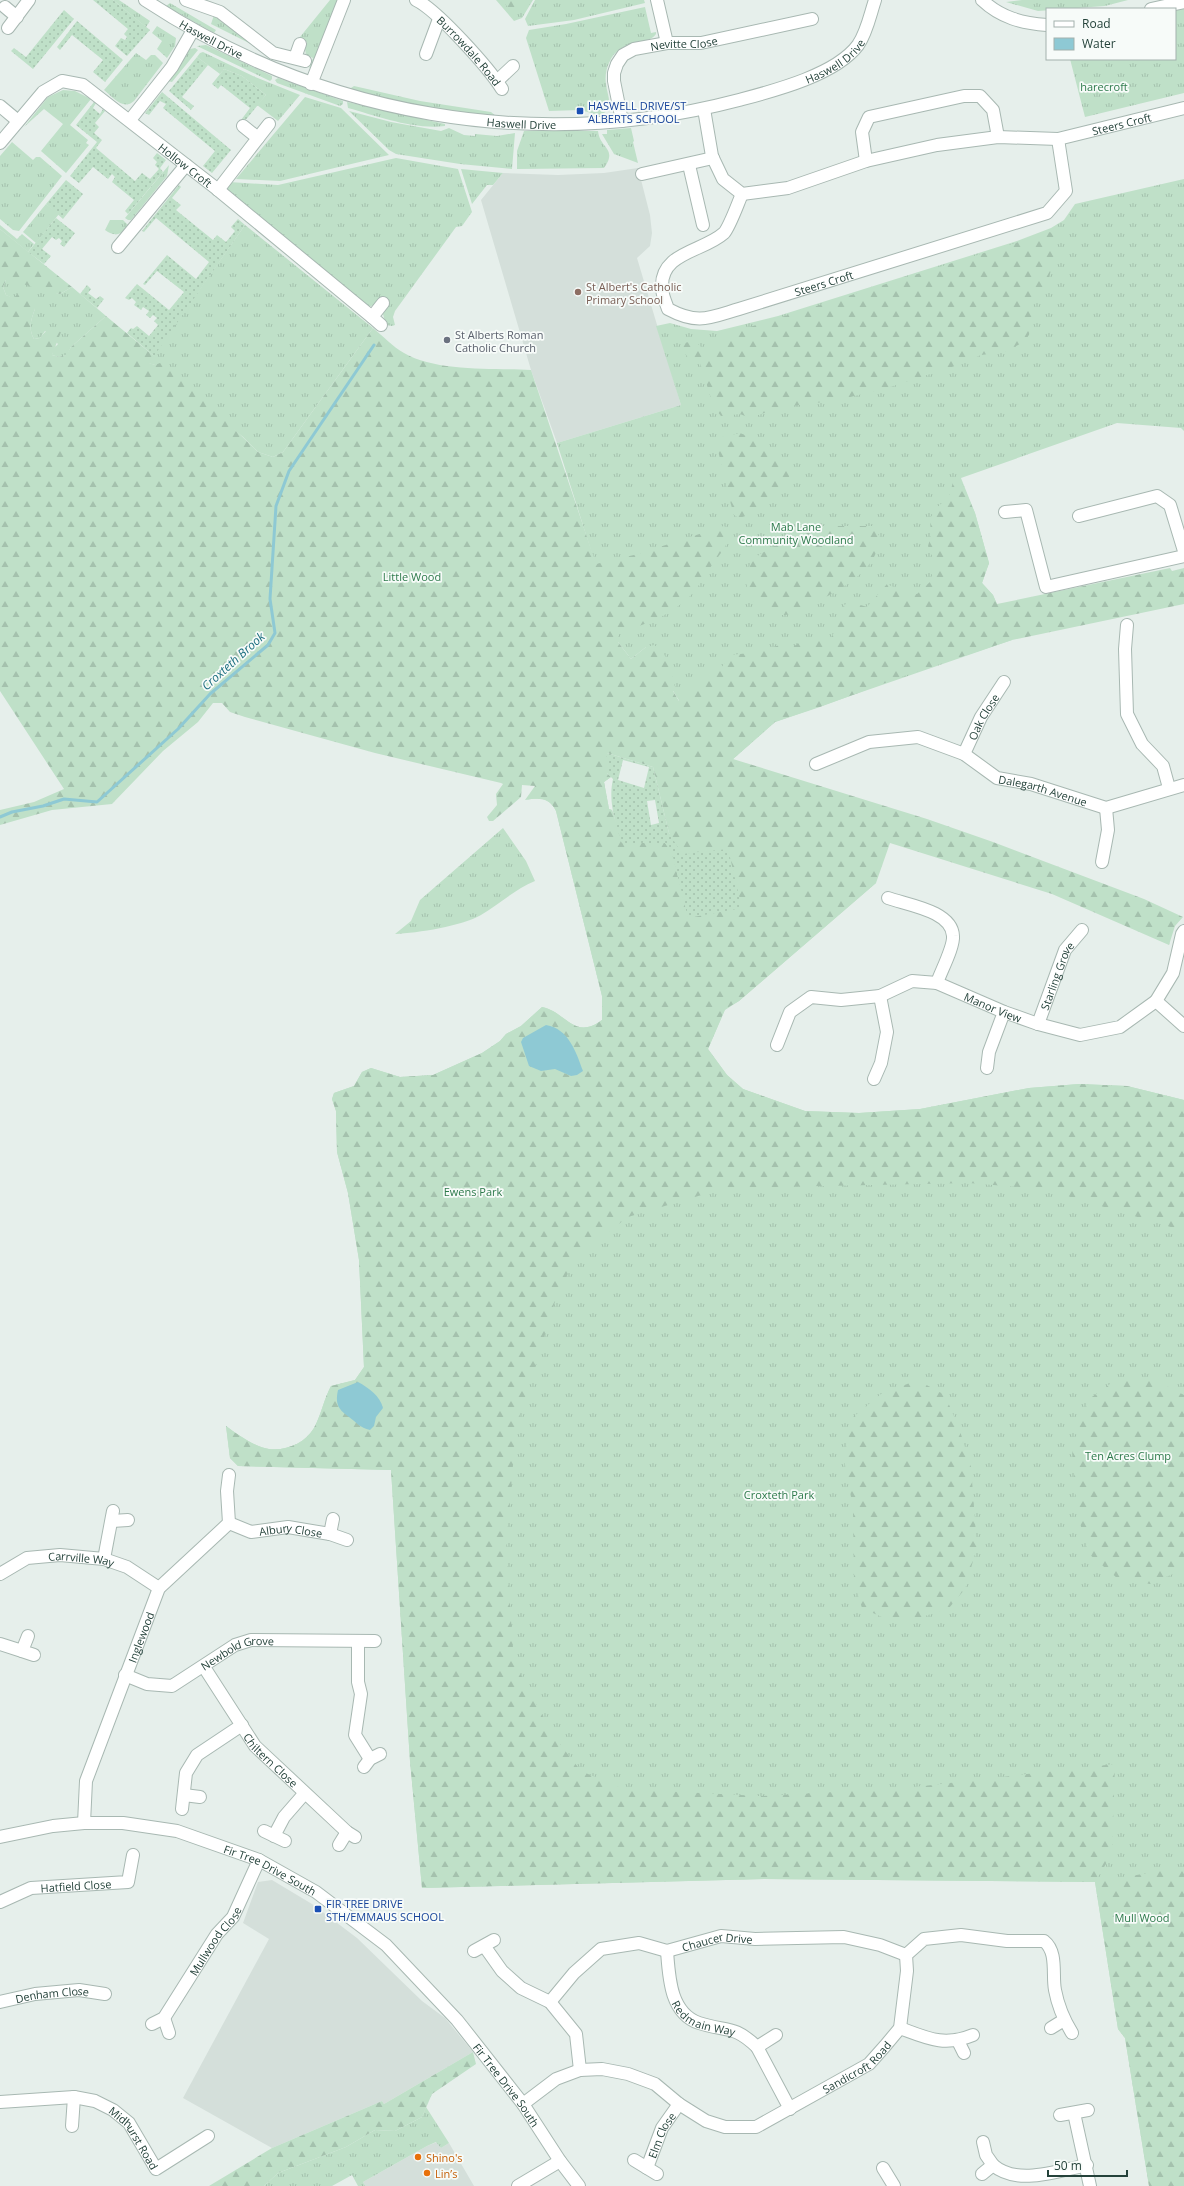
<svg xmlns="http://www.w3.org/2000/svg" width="1184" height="2186" viewBox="0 0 1184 2186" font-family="'Open Sans',sans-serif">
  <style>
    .built { fill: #d4dfda }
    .grass { fill: url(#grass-tufts) }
    .forest { fill: url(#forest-firs); fill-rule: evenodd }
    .garden { fill: url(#garden-dots); fill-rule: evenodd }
    .water { fill: #8ec9d4 }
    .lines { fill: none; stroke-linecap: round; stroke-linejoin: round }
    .stream { stroke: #8ec9d4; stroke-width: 3 }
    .minor-casing { stroke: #a8b8b2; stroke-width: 14 }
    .minor { stroke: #fff; stroke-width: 12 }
    .transit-dot { fill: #1a4fb4; stroke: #f7fbf9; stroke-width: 1.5 }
    .education-dot { fill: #8d6e63; stroke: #f7fbf9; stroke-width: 1.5 }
    .worship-dot { fill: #6b7280; stroke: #f7fbf9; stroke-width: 1.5 }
    .food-dot { fill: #e8710a; stroke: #f7fbf9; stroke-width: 1.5 }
    .labels { text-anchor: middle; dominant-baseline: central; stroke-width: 3.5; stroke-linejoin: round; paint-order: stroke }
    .street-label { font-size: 11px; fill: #24423a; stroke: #f7fbf9 }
    .park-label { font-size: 11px; fill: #2d7a4b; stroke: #f7fbf9 }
    .transit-label { font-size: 11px; fill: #164399; stroke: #f7fbf9; text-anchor: start }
    .education-label { font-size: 11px; fill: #785e54; stroke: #f7fbf9; text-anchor: start }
    .worship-label { font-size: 11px; fill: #5b616d; stroke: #f7fbf9; text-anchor: start }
    .food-label { font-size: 11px; fill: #c56008; stroke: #f7fbf9; text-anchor: start }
    .water-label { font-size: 12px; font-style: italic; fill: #1c6f80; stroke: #f7fbf9 }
  </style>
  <defs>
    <pattern id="grass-tufts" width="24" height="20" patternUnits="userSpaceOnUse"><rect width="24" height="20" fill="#bfe0c8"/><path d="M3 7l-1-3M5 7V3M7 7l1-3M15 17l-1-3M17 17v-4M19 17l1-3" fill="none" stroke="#a4c1ad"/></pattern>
    <pattern id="forest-firs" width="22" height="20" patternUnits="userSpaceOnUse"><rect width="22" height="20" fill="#bfe0c8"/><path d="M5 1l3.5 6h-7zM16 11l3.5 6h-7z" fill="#a4c1ad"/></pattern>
    <pattern id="garden-dots" width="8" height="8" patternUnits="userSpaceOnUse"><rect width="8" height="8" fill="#bfe0c8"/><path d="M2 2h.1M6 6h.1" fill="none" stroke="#a4c1ad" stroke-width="1.8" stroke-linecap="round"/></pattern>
  </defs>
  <rect width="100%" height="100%" fill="#e6efeb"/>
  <path class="built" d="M638,168L650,215L652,233L650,246L637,258L681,405L557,443L531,370L481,200L503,173L558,175L604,173Z
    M272,1880L312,1904L357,1938L422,2001L445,2018L473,2052L384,2104L382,2101L272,2148L183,2098L269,1939L243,1923L258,1882Z
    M437,2142L441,2148L449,2143L474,2186H365L363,2182L427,2146Z"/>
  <path class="grass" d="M113,0H119L150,21L146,27Z
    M330,0H339L313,65L309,68L313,58L306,55L305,49L307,42L300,39V37Z
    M496,0H533L522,18L514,21Z
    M535,0H644L645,3L574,20L528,26L525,19Z
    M1022,0H1128L1105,6L1038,11L1006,2Z
    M170,3L216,30L214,33L166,6Z
    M645,7L651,33L656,32V34C647,47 620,37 609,63C606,69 605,77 606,84C607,95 616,111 599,115L580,110L549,111L526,38L529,30L566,24Z
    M1184,8V93L1085,117L1070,59H1175V10Z
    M214,15L215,16L251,44L211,24Z
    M157,26L176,38L175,46L167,58L157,49L162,41L152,33Z
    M206,45L272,76V79L270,81L197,46Z
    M195,48L198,50L172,82L167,81L190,49Z
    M203,52L253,76L300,95L278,121L257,105L266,95L242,76L224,69L220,74L197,57L200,53Z
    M136,53L146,60L151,55H155L163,63L134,101C123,111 113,97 104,90Z
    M278,78L343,101V104L340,106L277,83L275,80Z
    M354,86L420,101L491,112L497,117L418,106L352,90L351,88Z
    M63,90L75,91L91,99L70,125L88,140L86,143L89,145L66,173L41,151L63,124L44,109L24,127L48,97Z
    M305,97L341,108L389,155L280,181L236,179Z
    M347,102L445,124V126C414,130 377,116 348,108Z
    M349,111L391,122L441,131L449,128L464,135L475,136V134L497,136L515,133L512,169L460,164L396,154L389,150Z
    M631,128L634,141L633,142L638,163L614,154L602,134H607V130Z
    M524,131H598C600,149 618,148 604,168L517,169V151Z
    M12,142L33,160L36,157H40L62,176L19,231L13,230L0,219V156Z
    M396,158L458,169L472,212L462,226L456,227L395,311L393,317L395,325L392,326L386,325L383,314L385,309L377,304L368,307L227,190L229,182L278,185Z
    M169,165L167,176L131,220H128L125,218Z
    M461,169L503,173L493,185H487L472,204Z
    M1184,179V431L1181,428L1117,423L961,478L975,513L989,563L982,583L993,595L1012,640L775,722L732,760L683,707L646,647L631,659L618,642V636L557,443L681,405L656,326L670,323L691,329L717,331L778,316L1017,241L1051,228L1064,220L1075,204Z
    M46,204L59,214L36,243L23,232Z
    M110,220H123L129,226C121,234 116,238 105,230Z
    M0,225L17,239L22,234L34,244L28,252L0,229Z
    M245,225L373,328L283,452L273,457L258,452L243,437L155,365L148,363Z
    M6,280C24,278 43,291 60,294L72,287L106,316L71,347L67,355L59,357L52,355L53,349L58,344L45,331L40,338L34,339C28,329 31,319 35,309L6,295L3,287Z
    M609,775L611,777L604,782L609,809L612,810L615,821L876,883L739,1001L725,1010L708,1049L727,1075L743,1089L805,1111L859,1113L920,1109L1029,1088L1079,1084L1127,1086L1184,1100V2186H1149L1125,2038L1118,2029L1095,1882L764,1879L422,1888L410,1761L391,1470L238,1466L230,1458L226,1426C237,1434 256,1448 269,1449C287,1451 305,1443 314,1428C321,1415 324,1399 331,1386L355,1380L364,1367L359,1260L348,1193L337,1152L336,1111L332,1099L334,1093L354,1086L362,1072L371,1068L400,1077L433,1075L482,1053L500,1041L506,1034L521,1026L542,1007C565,1011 574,1041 602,1020V996L556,811C549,797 539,798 525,800Z
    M503,828L526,861L535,881C515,889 500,904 481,915C462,926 418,933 395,934L411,921L420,900Z
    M426,2107L449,2143L441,2148L436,2142L427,2146L363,2182L365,2186H358L352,2175L332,2186H264L278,2173L346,2147L375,2130L395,2131L422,2117Z"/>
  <path class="forest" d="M503,0H526C524,9 517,12 509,10Z
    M0,229L72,287L60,294L47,292L11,280H6L3,287L6,295L14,298L19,292L29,293L35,309C31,319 28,329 34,339L40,338C47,328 51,329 61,332L52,355L59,357L66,355L71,347L106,316L154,356L149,363L155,365L160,363L168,365L258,452L273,457L283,452L373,328C383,336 393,347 404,353C436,372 494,368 531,370L596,564L638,554L724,526L730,532C728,547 718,556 710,568C703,578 697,590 688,598C669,616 642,626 618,633V642L631,659L646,647L654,645C669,654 671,671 675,687L673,691L679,701C689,685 700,686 709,670L719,671L730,655L760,652L782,644L791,648L809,637L828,644L840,621L844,605L851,602L867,607L887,584L900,590L917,594L931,581L934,561L928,546L931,536L930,519L935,509L949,497L953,482L960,478L975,513L989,563L982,583L993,595L997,604L1170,568L1172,571L1184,568V604L1012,640L904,676L820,707L775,722L733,759L927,819L993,842L1144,899L1183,917L1175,926L1169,945L1052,894L890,843L876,883L739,1001L725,1009L708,1049L727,1075L743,1089L805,1111L859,1113L920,1109L1029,1088L1079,1084L1127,1086L1184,1100V1231L1044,1189L969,1183L725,1188L628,1217L578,1255L558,1292L516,1428L506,1550L514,1662L552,1734L581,1771L623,1789L760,1796L906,1788L1115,1764L1112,1854L1095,1882L1184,1867V2186H1149L1125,2038L1118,2029L1095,1882L764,1879L422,1888L410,1761L391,1470L238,1466L230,1458L226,1426C237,1434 256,1448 269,1449C287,1451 305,1443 314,1428C321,1415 324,1399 331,1386L355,1380L364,1367L359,1260L348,1193L337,1152L336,1111L332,1099L334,1093L354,1086L362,1072L371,1068L400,1077L433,1075L482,1053L500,1041L506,1034L521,1026L542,1007C565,1011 574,1041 602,1020V996L556,811C549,797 539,798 525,800L535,786L522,785L521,797L493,821H489L487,817L497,805L496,794L503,784L501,783L375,753L245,717L230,712L222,703H213L198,722L163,751L112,804L52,810L0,825V810L34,802L64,789L0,691ZM607,753L653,767L669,833L682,854L728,849L688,917L672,853L665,843H622L612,810L609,809L604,782L611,777L607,773ZM546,1025L552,1026L568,1038L571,1076L555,1069L529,1067L521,1042Z
    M1050,232L1055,236C1058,254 1048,290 1034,301L1029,335L1020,344L1004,352L981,355L958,365L887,388L838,400L778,408L750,418L740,414L721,416C708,401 707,377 698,359H689L681,348L683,343L695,341L701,347L710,349L731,333Z
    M740,433L760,441L794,472L749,515L739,518L734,515L730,501L716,442L718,438Z
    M810,526H872L880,537C877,576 831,593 801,611C756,630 728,577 760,554Z
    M1120,1377L1151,1378L1184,1395V1569L1150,1584L1117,1578L1089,1554L1077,1513L1072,1447L1089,1399Z
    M915,1381L921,1382L945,1395L960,1431L971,1467L977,1547L965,1589L949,1608L919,1618H884L862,1608L854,1582L853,1508L844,1459L852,1418L881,1394Z
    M473,2052L476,2064L432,2094L422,2117L395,2131L375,2130L346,2147L278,2173L264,2186H209L272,2148L382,2101L384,2104Z"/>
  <path class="garden" d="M93,0H113L150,30L127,56L115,46L121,38L125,40L127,37L124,34L128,29Z
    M64,10L74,19L33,69L11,51L14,48L26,57Z
    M77,21L123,60L105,82L93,72L103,60L72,35L60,50L57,47Z
    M197,57L208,65L182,97L194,106L191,110L169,91Z
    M224,69L242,76L266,95L244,122L241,120L250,108L221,85L218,89L212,84Z
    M162,92L231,150L212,173L203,166L215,151L163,108L166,104L160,101L149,115L145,113Z
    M94,102L96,103L93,108L100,114L103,109L105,111L95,123L99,127L94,133L102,140L96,148L135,181L142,173L150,179L159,169L155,165L157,162L153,158L157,153L166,160L160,168L163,172L128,214L125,211L134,200L112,182L115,177L112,174L108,179L93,167L79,183L70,176L97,142L76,125Z
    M66,180L83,194L63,219L46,204Z
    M179,185L181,187L172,198L181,205L176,210L213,240L217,235L226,242L235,231L231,227L238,219L245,225L154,356L127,333L131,328L133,329L137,326L149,336L158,325L154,321L157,318L153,315L150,318L146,315L149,311L143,307L141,310L134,305L136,302L132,298L129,300L125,298L137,284L169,310L184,292L157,271L145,285L143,284L167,255L196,279L209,262L156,218L144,232L142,231Z
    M56,218L75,233L64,247L60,244L62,241L59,238L56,240L52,237L42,249L51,256L44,264L28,252Z
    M87,285L91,289L88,293L96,299L100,296L104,299L97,308L80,294Z
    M607,753L653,767L669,833L682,854L728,849L742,908L688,918L672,853L665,843H622C615,822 608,801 613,779L607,773ZM623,760L649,767L644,788L618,780ZM655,800L659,823L651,825L647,801Z"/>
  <path class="water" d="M546,1025C569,1029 576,1052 583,1071L577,1075L571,1076L555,1069L541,1071L529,1066L521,1042L523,1038Z
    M358,1382C369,1388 380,1396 383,1408L376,1417L374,1426L370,1430C360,1428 356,1422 349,1417C338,1409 335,1404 338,1390Z"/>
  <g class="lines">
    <path class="stream" d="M0,817L12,812L43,806L64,799L97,802L178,729L210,694L268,645L275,633L270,599L276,506L289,471L374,345"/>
    <g class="minor-casing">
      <g id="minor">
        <path id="s1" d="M145,0C321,116 534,154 739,100C773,91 836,75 858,45C867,32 870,15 875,0"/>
        <path d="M186,0L220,12L273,53L305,61"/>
        <path id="s2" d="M416,0C437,10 489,68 502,89"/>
        <path d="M657,0L667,43"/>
        <path d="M982,0C1001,18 1022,23 1047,25"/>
        <path d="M5,7L17,17"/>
        <path d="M1151,9L1184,2"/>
        <path d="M8,28L29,0"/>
        <path d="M426,54L439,19"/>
        <path d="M295,58L300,44"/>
        <path d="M497,81L513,66"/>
        <path d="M311,84L344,0"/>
        <path d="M0,106L18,121"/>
        <path id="s3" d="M704,109L712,156L723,179L742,194L788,188L866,161L937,145L998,137L1058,139L1184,108"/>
        <path d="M130,120L172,67L193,30"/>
        <path id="s4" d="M622,121L614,81V73L617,64L623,55L634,49L667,43H701L812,19"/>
        <path d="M258,138L269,124"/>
        <path id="s5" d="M0,143L43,92L62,81L83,85L217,189L372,317"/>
        <path d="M866,161L862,132L869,117L964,96H980L993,110L998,137"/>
        <path d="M689,165L703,225"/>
        <path d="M642,174L713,158"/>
        <path d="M218,190L258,138L243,126"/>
        <path id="s6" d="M742,194C738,203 730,226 724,233C703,252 660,252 662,288C662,295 666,303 668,309C698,325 709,318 739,309L1047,213L1066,191L1058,139"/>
        <path d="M118,247L186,165"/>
        <path d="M381,325L372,317L383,303"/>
        <path d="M1005,512L1026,510L1046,587L1184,556"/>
        <path d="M1079,516L1157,496L1170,505L1184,551"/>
        <path d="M1127,625L1125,649L1127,714L1142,744L1163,766L1169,788"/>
        <path id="s7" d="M964,754L981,717L1004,682"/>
        <path id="s8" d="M816,764L869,742L918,737L964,754L997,778L1031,784L1106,808L1184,785"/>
        <path d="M1102,862L1108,830L1106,808"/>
        <path d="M888,898C908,905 952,911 953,936C954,947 941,971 937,983"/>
        <path d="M1156,1001L1184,1026"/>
        <path id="s9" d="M1038,1024L1065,950L1082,930"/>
        <path id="s10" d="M777,1045L790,1012L811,997L841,1000L880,996L912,981L937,983L1004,1012L1038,1024L1080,1035L1120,1027L1156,1001L1173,973L1182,934L1184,931"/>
        <path d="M987,1068L989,1052L1004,1012"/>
        <path d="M874,1079L881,1063L887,1032L880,996"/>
        <path d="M333,1519L330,1534L347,1540"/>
        <path d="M112,1521L128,1520"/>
        <path id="s11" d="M229,1523L251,1532L288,1527L330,1534"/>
        <path d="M104,1559L113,1511"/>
        <path id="s12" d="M0,1574L27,1558L60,1555L104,1559L127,1567L159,1588"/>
        <path d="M28,1636L22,1651L34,1655"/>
        <path d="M358,1642V1682L361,1694L355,1735L370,1759"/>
        <path d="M0,1644L22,1651"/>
        <path id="s13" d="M204,1667L255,1746L347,1832L355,1837"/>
        <path id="s14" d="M125,1675L147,1684L172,1686L235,1645L251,1640L375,1641"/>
        <path d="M364,1767L370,1759L380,1754"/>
        <path d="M184,1795L200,1797"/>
        <path d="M182,1809L186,1773L197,1755L242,1725"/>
        <path id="s15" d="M84,1823L86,1781L159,1588L229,1523L227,1491L229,1475"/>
        <path d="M264,1831L285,1841"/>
        <path d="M274,1836L284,1817L304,1794"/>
        <path id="s16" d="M0,1837L53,1826L84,1823H123L177,1831L259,1860L316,1892L386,1945L457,2020L523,2104L560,2161L579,2186"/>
        <path d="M339,1845L347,1832"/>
        <path id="s17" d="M0,1902L31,1888L128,1882L133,1855"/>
        <path d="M485,1947L502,1971L521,1988L550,2002L576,2034L580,2070"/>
        <path d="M474,1951L494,1940"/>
        <path id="s18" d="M667,1951C669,1977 670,2013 699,2023C726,2032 733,2024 757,2047"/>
        <path id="s19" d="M0,2002L35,1994L79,1990L105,1994"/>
        <path id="s20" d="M550,2002L574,1973L601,1949L639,1943L667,1951L721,1936L755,1939L844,1937L880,1945L906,1955"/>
        <path d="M164,2018L169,2033"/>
        <path id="s21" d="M152,2024L164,2018L217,1934L233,1917L259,1860"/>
        <path d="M900,2028C927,2038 944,2047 973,2035"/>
        <path d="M1051,2028L1064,2020"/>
        <path d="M776,2035L757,2047L790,2109"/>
        <path d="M958,2041L964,2053"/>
        <path id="s22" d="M0,2102L74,2097L95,2101L113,2110L129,2123L156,2169L208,2136"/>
        <path id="s23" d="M523,2104L556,2079L580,2070L602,2069L628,2074L655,2084L679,2104L706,2121L725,2127H756L869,2064L885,2046L900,2028L907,1971L906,1955L924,1939L961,1935L1007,1941H1044C1058,1952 1052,1975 1055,1990C1058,2006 1064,2020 1072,2033"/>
        <path d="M1074,2113L1090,2186"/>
        <path d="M1060,2115L1088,2110"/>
        <path d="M72,2126L74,2097"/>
        <path d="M634,2160L657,2174"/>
        <path d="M993,2165C1017,2186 1057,2171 1087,2165"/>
        <path id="s24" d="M647,2168L662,2128L679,2104"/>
        <path d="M883,2168L894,2186"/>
        <path d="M982,2174L993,2165L986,2155L983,2142"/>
        <path d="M518,2186L560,2161"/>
      </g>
    </g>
    <use href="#minor" class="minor"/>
  </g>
  <g class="transit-dot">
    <rect x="576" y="107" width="8" height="8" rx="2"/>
    <rect x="314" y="1905" width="8" height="8" rx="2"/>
  </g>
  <circle class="education-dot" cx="578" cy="292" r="4"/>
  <circle class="worship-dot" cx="447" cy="340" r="4"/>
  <g class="food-dot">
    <circle cx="418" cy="2157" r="4"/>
    <circle cx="427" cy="2173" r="4"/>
  </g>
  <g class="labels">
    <g class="street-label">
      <text stroke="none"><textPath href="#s1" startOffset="77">Haswell Drive</textPath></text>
      <text stroke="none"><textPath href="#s4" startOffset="132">Nevitte Close</textPath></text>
      <text stroke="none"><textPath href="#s2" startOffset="74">Burrowdale Road</textPath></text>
      <text stroke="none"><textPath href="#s1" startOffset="725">Haswell Drive</textPath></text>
      <text stroke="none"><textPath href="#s1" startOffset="401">Haswell Drive</textPath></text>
      <text stroke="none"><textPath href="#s3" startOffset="486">Steers Croft</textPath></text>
      <text stroke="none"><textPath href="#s5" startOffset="240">Hollow Croft</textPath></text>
      <text stroke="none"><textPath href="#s6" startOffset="316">Steers Croft</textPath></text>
      <text stroke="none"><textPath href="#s7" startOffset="42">Oak Close</textPath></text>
      <text stroke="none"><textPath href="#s8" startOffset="244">Dalegarth Avenue</textPath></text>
      <text stroke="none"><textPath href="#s9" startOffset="52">Starling Grove</textPath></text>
      <text stroke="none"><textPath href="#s10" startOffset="252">Manor View</textPath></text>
      <text stroke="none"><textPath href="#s11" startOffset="64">Albury Close</textPath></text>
      <text stroke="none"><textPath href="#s12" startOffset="86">Carrville Way</textPath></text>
      <text stroke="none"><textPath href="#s15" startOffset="196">Inglewood</textPath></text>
      <text stroke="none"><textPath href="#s14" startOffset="124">Newbold Grove</textPath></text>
      <text stroke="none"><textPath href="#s13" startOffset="115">Chiltern Close</textPath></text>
      <text stroke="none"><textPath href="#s16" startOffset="280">Fir Tree Drive South</textPath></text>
      <text stroke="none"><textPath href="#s17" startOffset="79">Hatfield Close</textPath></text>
      <text stroke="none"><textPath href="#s21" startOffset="106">Mullwood Close</textPath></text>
      <text stroke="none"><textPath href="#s20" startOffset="193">Chaucer Drive</textPath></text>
      <text stroke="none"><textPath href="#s19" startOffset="53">Denham Close</textPath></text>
      <text stroke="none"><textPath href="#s18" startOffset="86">Redmain Way</textPath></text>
      <text stroke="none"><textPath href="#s23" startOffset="376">Sandicroft Road</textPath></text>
      <text stroke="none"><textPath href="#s16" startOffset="604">Fir Tree Drive South</textPath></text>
      <text stroke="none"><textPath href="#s24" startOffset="36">Elm Close</textPath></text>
      <text stroke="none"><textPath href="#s22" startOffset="151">Midhurst Road</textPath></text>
    </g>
    <g class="park-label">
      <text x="1104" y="86">harecroft</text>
      <text x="796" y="526">Mab Lane<tspan x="796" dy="13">Community Woodland</tspan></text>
      <text x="412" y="576">Little Wood</text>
      <text x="473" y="1191">Ewens Park</text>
      <text x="1128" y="1455">Ten Acres Clump</text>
      <text x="779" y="1494">Croxteth Park</text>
      <text x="1142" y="1917">Mull Wood</text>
    </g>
    <g class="transit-label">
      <text x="588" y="105">HASWELL DRIVE/ST<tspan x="588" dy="13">ALBERTS SCHOOL</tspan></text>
      <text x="326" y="1903">FIR TREE DRIVE<tspan x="326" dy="13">STH/EMMAUS SCHOOL</tspan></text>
    </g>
    <g class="education-label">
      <text x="586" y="286">St Albert's Catholic<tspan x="586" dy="13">Primary School</tspan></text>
    </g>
    <g class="worship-label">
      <text x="455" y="334">St Alberts Roman<tspan x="455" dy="13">Catholic Church</tspan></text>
    </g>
    <g class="food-label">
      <text x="426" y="2157">Shino's</text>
      <text x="435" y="2173">Lin’s</text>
    </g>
    <g class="water-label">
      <text transform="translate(233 661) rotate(-42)">Croxteth Brook</text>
    </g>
  </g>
  <rect x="1046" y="8" width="130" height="52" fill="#f7fbf9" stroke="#a3b1ad"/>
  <rect x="1054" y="21" width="20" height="6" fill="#ffffff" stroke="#a3b1ad"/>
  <text x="1082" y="28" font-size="12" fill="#24423a">Road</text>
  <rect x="1054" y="38" width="20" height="12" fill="#8ec9d4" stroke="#a3b1ad"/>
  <text x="1082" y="48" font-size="12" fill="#24423a">Water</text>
  <path d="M1048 2170v6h79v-6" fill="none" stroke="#24423a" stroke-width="2"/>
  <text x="1054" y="2170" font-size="12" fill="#24423a" stroke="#f7fbf9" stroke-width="3" paint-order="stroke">50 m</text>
</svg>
